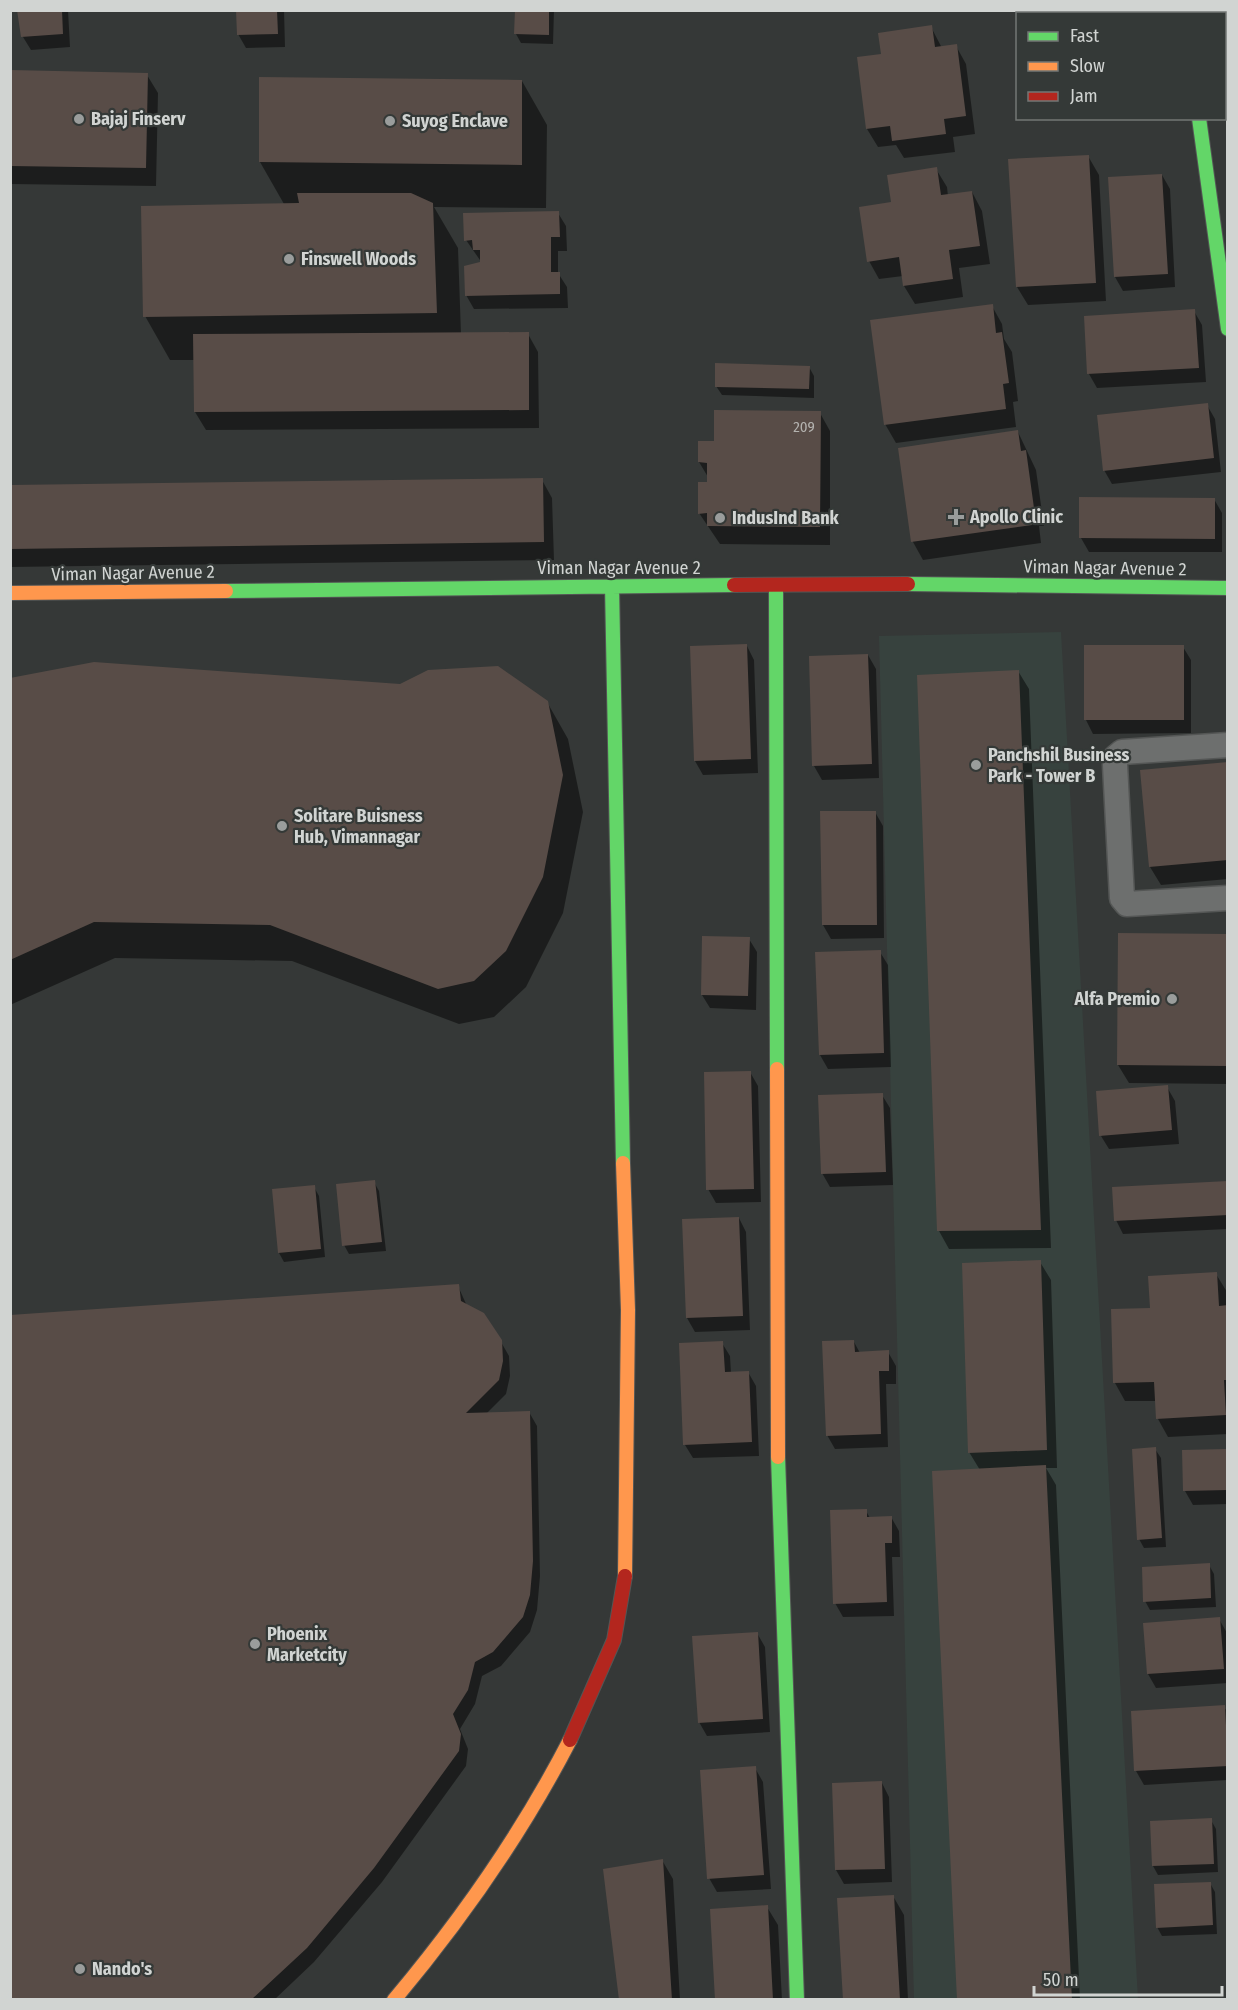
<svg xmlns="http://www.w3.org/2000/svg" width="1238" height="2010" viewBox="0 0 1238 2010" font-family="'Fira Sans Condensed',sans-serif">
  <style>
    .built { fill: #37423e }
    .shadow { fill: #0007 }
    .building { fill: #584c47 }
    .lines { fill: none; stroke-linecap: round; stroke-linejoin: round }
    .street-casing { stroke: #545655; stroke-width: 27 }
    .fast-casing { stroke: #545655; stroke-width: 16 }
    .slow-casing { stroke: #545655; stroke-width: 16 }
    .jam-casing { stroke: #545655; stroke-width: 16 }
    .street { stroke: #6d6f6e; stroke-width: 24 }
    .fast { stroke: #63d668; stroke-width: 14 }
    .slow { stroke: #ff974d; stroke-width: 14 }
    .jam { stroke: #b3261e; stroke-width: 14 }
    .poi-dot { fill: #9a9d9c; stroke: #343937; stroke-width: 2 }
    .labels { text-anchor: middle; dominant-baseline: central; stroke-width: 4.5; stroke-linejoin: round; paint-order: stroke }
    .number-label { font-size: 15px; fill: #b3b2af }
    .poi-label { font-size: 18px; font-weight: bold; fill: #d1d4d2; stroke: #343937; text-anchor: start }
    .street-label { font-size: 18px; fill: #d1d4d2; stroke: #343937 }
  </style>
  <rect width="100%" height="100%" fill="#353837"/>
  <path class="built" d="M1061,632L1138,1999H914L879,636Z"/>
  <path class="shadow" d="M19,10H68L70,47L31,50L23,37Z
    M238,10H284L285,47L246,48L238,34Z
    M517,10H554L553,44L521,43L516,34Z
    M1080,10H1152L1153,14H1081Z
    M931,27L942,48L956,46L966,64L975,134L953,137L955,152L904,158L896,145L878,147L867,129L858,59L882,55Z
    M10,72L147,75L158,93L156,186L10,184Z
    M261,79L522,81L547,125L546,208L434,207L458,248L461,334H528L538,352L539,428L206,430L195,412V360H170L145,316L284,204L260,162Z
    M1088,156L1099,175L1106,301L1028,305L1017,287L1010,161Z
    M936,169L947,187L948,196L972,192L982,211L990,264L959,268L963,297L915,304L904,286L903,276L879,279L869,261L892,204Z
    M1162,175L1170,189L1175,287L1123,291L1115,277Z
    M558,213L566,226L567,251H558V273L567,287L568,308L474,309L466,295L482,263L466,240Z
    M992,306L1002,324L1004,339L1012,352L1018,401L1013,402L1016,427L896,443L885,424Z
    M1194,311L1202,325L1206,382L1097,388L1089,374L1086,317Z
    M809,367L814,376V398L722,395L716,386Z
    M1207,405L1215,419L1221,472L1112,484L1104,470Z
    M820,413L830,431V545L720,544L699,513L708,484V477L699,462L716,442Z
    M1018,432L1036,470L1044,526H1039L1041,543L923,560L913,542L900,449Z
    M542,480L552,498L554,560L10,567V487Z
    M1081,499H1214L1222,513V552H1089L1081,538Z
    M747,646L754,660L758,773L703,775L695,761Z
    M1183,647L1191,660V733L1093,734L1086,720Z
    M868,655L876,669L879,778L822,780L814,766Z
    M1018,671L1029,689L1051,1248L949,1249L939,1231Z
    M10,679L547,702L568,739L583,812L563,913L526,987L494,1017L459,1024L292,961L115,958L10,1005Z
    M1228,764V879L1161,885L1150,867Z
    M875,812L883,826L884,938L831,939L823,925Z
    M1228,935V1084L1129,1083L1118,1065Z
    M749,939L757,952L756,1010L710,1008L702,995Z
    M880,952L888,965L891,1067L828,1069L820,1055L817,953Z
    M750,1072L758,1086L761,1202L716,1203L708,1189Z
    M1167,1087L1175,1101L1179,1144L1109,1149L1101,1136Z
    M882,1095L890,1108L893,1185L830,1187L822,1173Z
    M374,1182L379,1191L386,1251L349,1254L344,1245Z
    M1228,1183V1229L1123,1234L1116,1220Z
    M314,1187L319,1196L325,1257L284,1262L279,1253Z
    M739,1218L746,1232L750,1330L695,1332L687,1318Z
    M1040,1262L1051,1280L1057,1468H1046L1056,1485L1080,2000H959L980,1470L969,1452Z
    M1216,1274L1227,1292L1228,1434L1168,1437L1158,1419L1157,1401H1125L1115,1383L1112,1310L1152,1309Z
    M458,1286L467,1306L493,1328L509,1356L510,1376L506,1394L486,1414L529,1412L537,1426L540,1576L537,1610L530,1632L501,1666L482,1676L475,1704L460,1729L468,1749L466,1766L382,1882L314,1962L274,2000H10Z
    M854,1342L860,1353L888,1352L896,1366V1384H886L888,1447L835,1449L827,1435Z
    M722,1343L730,1356L731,1373L748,1372L756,1386L759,1456L693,1458L685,1445Z
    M1155,1449L1161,1458L1166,1547L1144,1548L1139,1539Z
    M1228,1451V1504L1193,1505L1185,1491Z
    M866,1511L870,1518L891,1517L899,1531L900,1557H892L894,1616L843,1617L835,1603Z
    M1209,1565L1214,1574L1216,1607L1150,1610L1145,1601Z
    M1219,1619L1227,1633L1228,1683L1156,1688L1148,1674Z
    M757,1633L765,1647L770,1732L707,1736L699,1722Z
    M1224,1707L1228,1713V1780L1144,1785L1136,1771Z
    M755,1768L763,1782L771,1889L717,1892L709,1878Z
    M882,1783L889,1797L892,1882L844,1884L836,1870L833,1785Z
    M1211,1820L1216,1829L1218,1872L1158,1875L1153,1866Z
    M662,1860L673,1879L680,2000H620Z
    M1210,1883L1215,1892L1217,1934L1162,1936L1157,1927Z
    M893,1896L904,1915L908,2000H844Z
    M767,1907L778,1925L782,2000H716Z"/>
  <path class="building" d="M17,10H62L63,34L21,37Z
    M236,10H277L278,34L237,35Z
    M515,10H549V35L514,34Z
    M1079,10H1146V14H1079Z
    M932,25L935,47L957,44L966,116L944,119L946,134L892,141L890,126L866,129L857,57L881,54L878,33Z
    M10,70L148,73L146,168L10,166Z
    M259,77L522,80V165L259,162Z
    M1089,155L1096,283L1016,287L1008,159Z
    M937,167L941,195L972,191L980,246L949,250L953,279L903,286L899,257L867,262L859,207L891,202L887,175Z
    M1162,174L1168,274L1114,277L1108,177Z
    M297,193H411L433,203L437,313L143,317L141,206L299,203Z
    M559,211L560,237H551V272H560V294L465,296L464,266L480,262V250H473L472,240L464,241L463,213Z
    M993,304L996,333L1002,332L1009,383L1003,384L1006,409L884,425L870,320Z
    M1195,309L1199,368L1087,374L1084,316Z
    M529,332V410L194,412L193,334Z
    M715,363L810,366L809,389L715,387Z
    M1208,403L1214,458L1103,471L1097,415Z
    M714,410L821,411L820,527L707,526V513L698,514V482H707V463L698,462V441H714Z
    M1018,430L1021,451L1026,450L1034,508H1029L1032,525L911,542L898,448Z
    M543,478L544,542L10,549V485Z
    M1079,497L1215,498V539L1079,538Z
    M747,644L751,759L694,761L690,646Z
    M1084,645H1184V720H1084Z
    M868,654L872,764L812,766L809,656Z
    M94,662L400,684L428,670L498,666L548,701L563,775L543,877L506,951L474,981L438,989L270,925L94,922L10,960V678Z
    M1019,670L1041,1230L937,1231L917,675Z
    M1228,762V860L1149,867L1140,770Z
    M820,811H876L877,925H822Z
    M1118,933L1228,934V1066L1117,1065Z
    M702,936L750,937L748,996L701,995Z
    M881,950L884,1053L819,1055L815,952Z
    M751,1071L754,1189L706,1190L704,1072Z
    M1168,1085L1172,1130L1099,1136L1096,1091Z
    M883,1093L886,1172L821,1174L818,1095Z
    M375,1180L382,1242L342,1246L336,1184Z
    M1228,1181V1215L1114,1221L1112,1187Z
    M315,1185L321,1249L278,1253L272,1189Z
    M739,1217L743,1316L686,1318L682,1219Z
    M1041,1260L1047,1450L968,1453L962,1263Z
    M1217,1272L1219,1306L1228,1305V1380H1224L1226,1415L1156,1419L1154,1382L1113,1383L1111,1309L1150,1308L1148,1276Z
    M459,1284L461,1301L484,1313L502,1340L503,1361L499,1380L466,1413L530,1411L533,1561L530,1595L523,1617L493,1652L475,1662L468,1690L453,1714L461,1734L459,1751L374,1868L307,1948L251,2000H10V1315Z
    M854,1340L855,1352L889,1350V1371H879L881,1434L826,1436L822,1341Z
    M723,1341L725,1372L749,1371L752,1442L683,1445L679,1343Z
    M1156,1447L1162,1538L1137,1540L1132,1449Z
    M1228,1449V1490L1183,1491L1182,1450Z
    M1046,1465L1072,2000H957L932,1471Z
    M867,1509V1517L892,1516V1543H885L887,1602L833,1604L830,1510Z
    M1210,1563L1211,1598L1143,1602L1142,1567Z
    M1220,1617L1224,1669L1147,1674L1143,1623Z
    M758,1632L763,1719L698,1723L692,1636Z
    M1225,1705L1228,1766L1134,1771L1131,1711Z
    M756,1766L764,1875L707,1879L700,1770Z
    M882,1781L885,1869L835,1870L832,1783Z
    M1212,1818L1214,1864L1152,1866L1150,1821Z
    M663,1859L672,2000H619L603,1869Z
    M1211,1882L1213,1925L1156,1928L1154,1884Z
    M894,1895L900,2000H843L837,1898Z
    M768,1905L773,2000H715L710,1909Z"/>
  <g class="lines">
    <g class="street-casing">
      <path id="street" d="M1228,745L1122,752L1116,757L1115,765L1122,898L1127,904L1228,898"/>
    </g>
    <g class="fast-casing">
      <path id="fast" d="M1199,118L1228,329
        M908,584L1228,588
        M612,586L623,1163
        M776,586L777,1069
        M226,591L734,585
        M778,1457L797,2000"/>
    </g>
    <g class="slow-casing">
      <path id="slow" d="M10,593L226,591
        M777,1069L778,1457
        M623,1163L628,1310L625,1576
        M394,2000C461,1920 522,1833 570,1740"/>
    </g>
    <g class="jam-casing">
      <path id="jam" d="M1184,10L1185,14
        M734,585L908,584
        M570,1740L614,1640L625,1576"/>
    </g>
    <use href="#street" class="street"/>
    <use href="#fast" class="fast"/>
    <use href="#slow" class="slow"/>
    <use href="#jam" class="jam"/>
  </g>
  <g class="poi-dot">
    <circle cx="79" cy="119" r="6"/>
    <circle cx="390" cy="121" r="6"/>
    <circle cx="289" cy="259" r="6"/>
    <path d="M953 508h6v6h6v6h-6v6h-6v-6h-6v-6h6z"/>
    <circle cx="720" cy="518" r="6"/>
    <circle cx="976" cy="765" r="6"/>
    <circle cx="282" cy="826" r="6"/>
    <circle cx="1172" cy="999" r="6"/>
    <circle cx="255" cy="1644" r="6"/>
    <circle cx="80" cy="1969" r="6"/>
  </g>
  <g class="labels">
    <g class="number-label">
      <text x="804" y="427">209</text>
    </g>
    <g class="poi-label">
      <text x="91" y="119">Bajaj Finserv</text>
      <text x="402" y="121">Suyog Enclave</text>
      <text x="301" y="259">Finswell Woods</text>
      <text x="970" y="517">Apollo Clinic</text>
      <text x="732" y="518">IndusInd Bank</text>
      <text x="988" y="755">Panchshil Business<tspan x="988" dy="21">Park - Tower B</tspan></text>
      <text x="294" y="816">Solitare Buisness<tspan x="294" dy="21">Hub, Vimannagar</tspan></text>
      <text x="1160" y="999" text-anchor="end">Alfa Premio</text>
      <text x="267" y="1634">Phoenix<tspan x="267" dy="21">Marketcity</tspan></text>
      <text x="92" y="1969">Nando's</text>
    </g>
    <g class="street-label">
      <text x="619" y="568">Viman Nagar Avenue 2</text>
      <text transform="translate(1105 568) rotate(1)">Viman Nagar Avenue 2</text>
      <text transform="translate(133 573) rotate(-1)">Viman Nagar Avenue 2</text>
    </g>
  </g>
  <rect width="1238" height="2010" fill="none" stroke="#d1d4d2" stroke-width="24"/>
  <rect x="1016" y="12" width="210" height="108" fill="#343937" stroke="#737775" stroke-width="1.5"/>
  <rect x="1028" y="32" width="30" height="9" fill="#63d668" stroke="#737775" stroke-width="1.5"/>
  <text x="1070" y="42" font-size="18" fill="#d1d4d2">Fast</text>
  <rect x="1028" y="62" width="30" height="9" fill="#ff974d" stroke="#737775" stroke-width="1.5"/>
  <text x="1070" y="72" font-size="18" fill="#d1d4d2">Slow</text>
  <rect x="1028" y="92" width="30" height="9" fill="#b3261e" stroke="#737775" stroke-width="1.5"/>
  <text x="1070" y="102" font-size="18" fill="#d1d4d2">Jam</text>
  <path d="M1034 1986v9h188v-9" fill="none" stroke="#d1d4d2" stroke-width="3"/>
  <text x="1043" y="1986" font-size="18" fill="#d1d4d2" stroke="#343937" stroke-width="4.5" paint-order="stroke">50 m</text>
</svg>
